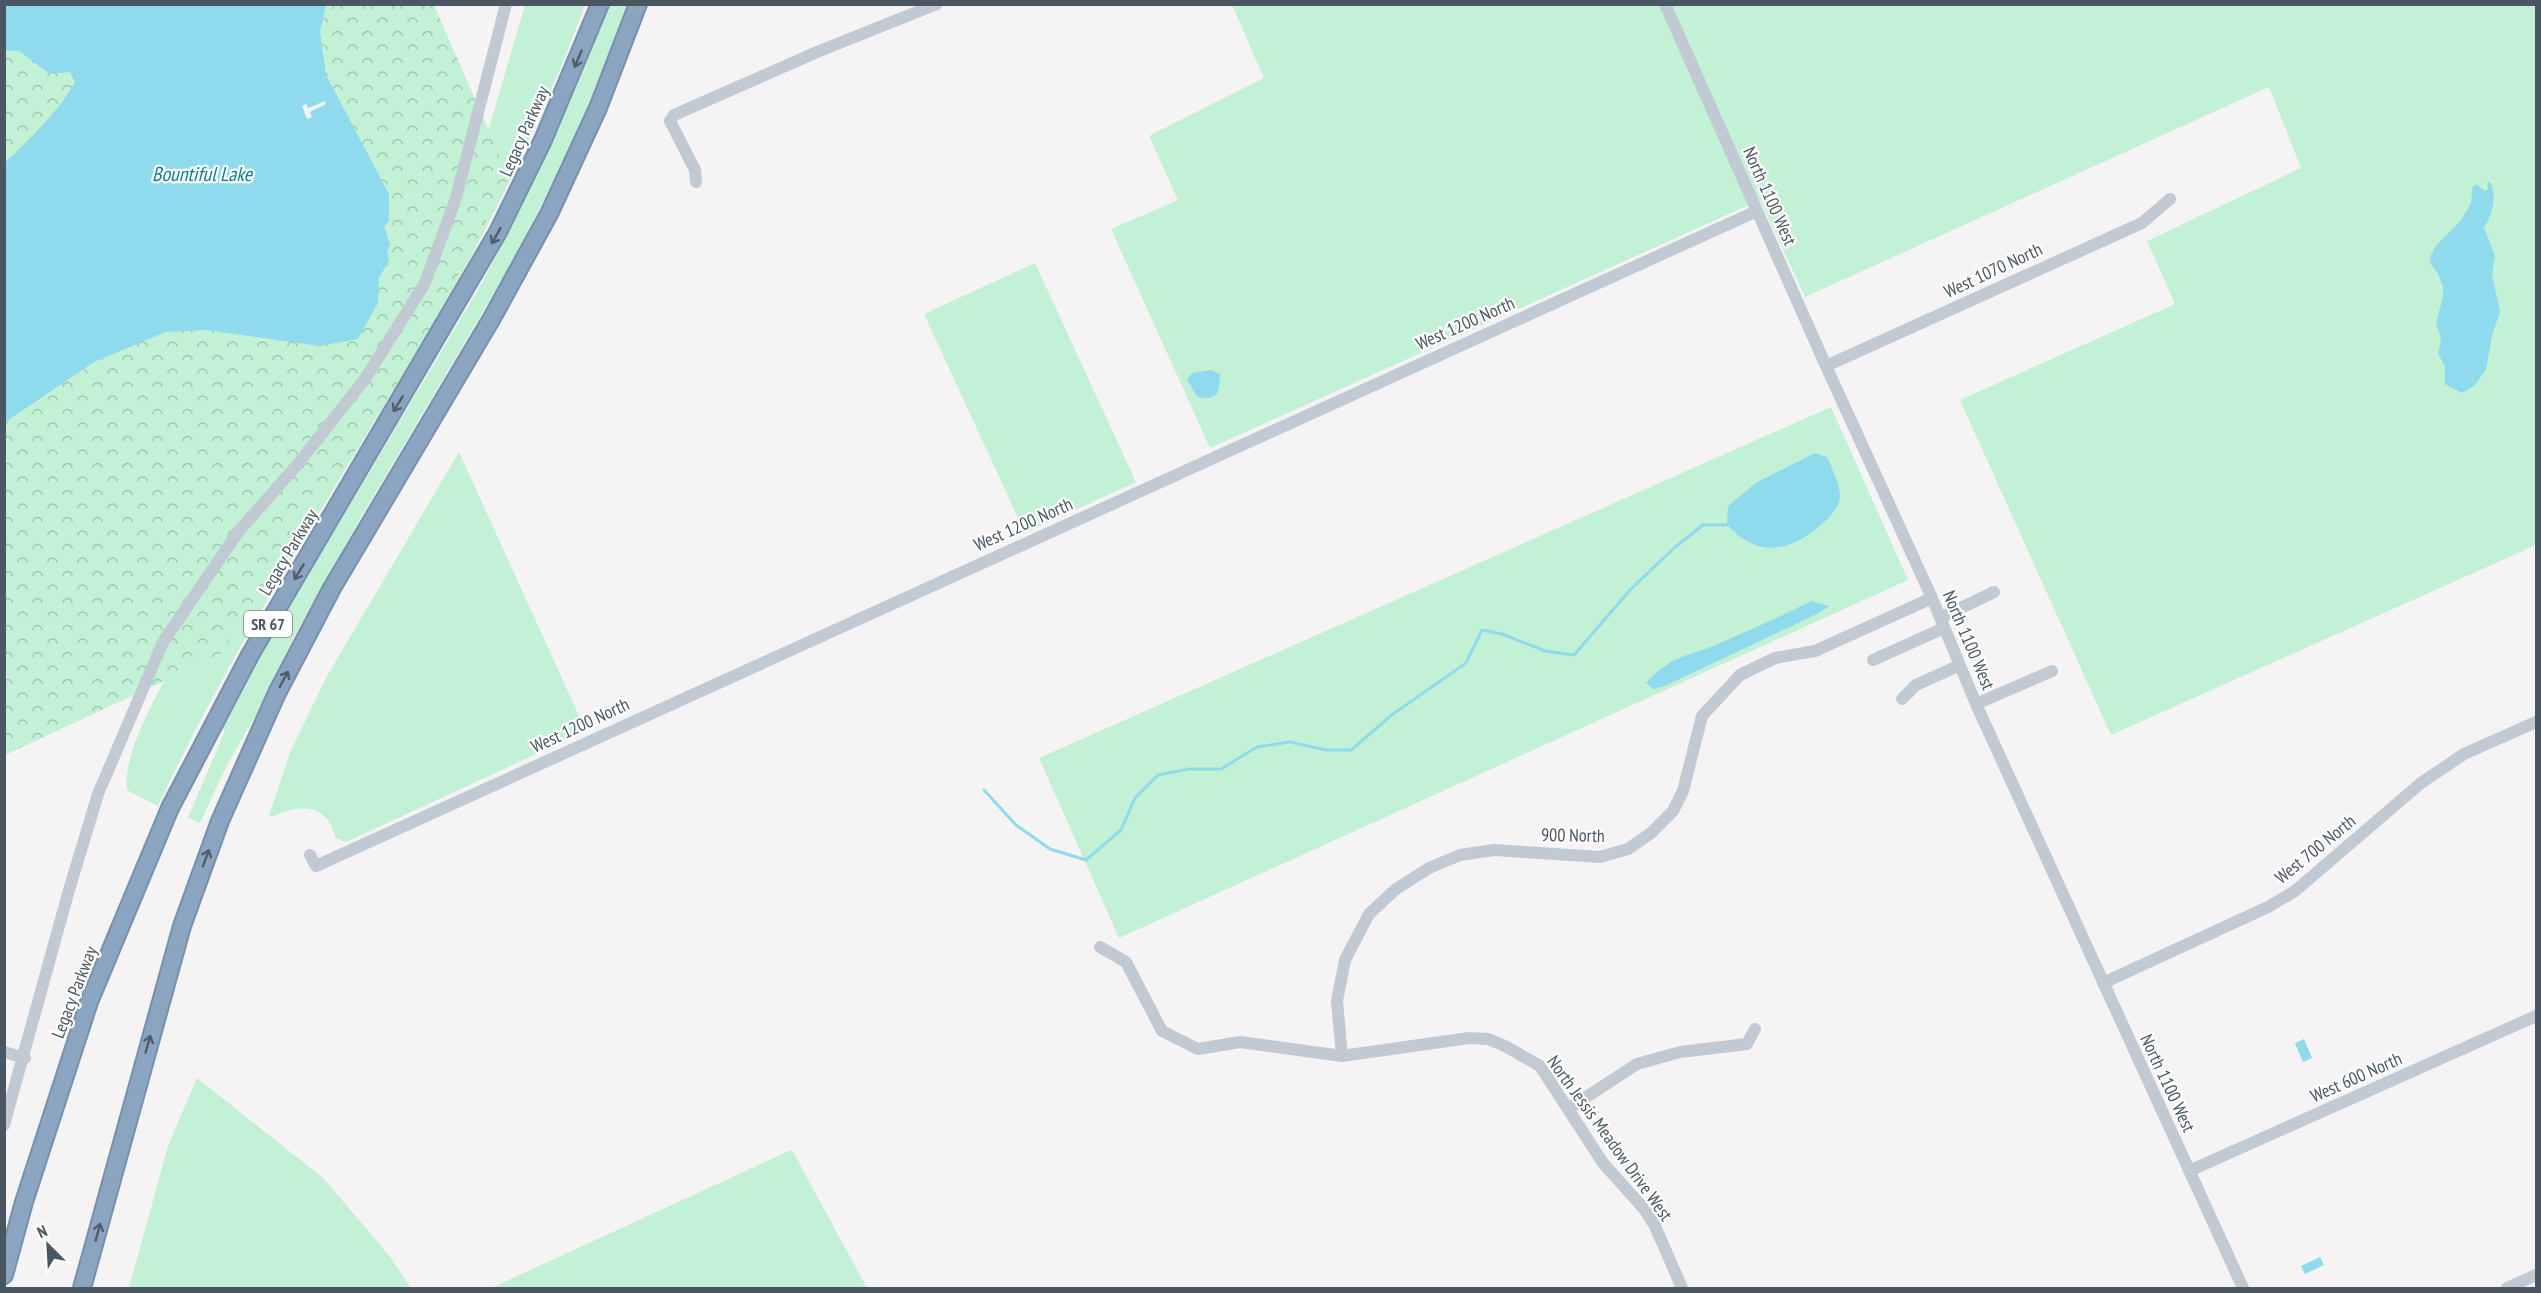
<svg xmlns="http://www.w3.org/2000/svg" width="2541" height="1293" viewBox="0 0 2541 1293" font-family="'PT Sans Narrow',sans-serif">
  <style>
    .grass { fill: #c3f1d5 }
    .park { fill: url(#park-crowns) }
    .water { fill: #90daee }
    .pier { fill: #f5f3f3 }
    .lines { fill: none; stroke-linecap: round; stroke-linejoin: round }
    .stream { stroke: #90daee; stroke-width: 3 }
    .highway-casing { stroke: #7690ad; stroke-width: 20 }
    .minor { stroke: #c1cad2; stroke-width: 12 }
    .highway { stroke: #8ba5c1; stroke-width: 16 }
    .oneway { stroke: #505e6b }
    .labels { text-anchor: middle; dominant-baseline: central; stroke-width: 4.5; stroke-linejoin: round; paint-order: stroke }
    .shield { fill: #fff; stroke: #808990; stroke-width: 1.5 }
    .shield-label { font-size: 16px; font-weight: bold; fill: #4a5661 }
    .street-label { font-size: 18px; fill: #4a5661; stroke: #fff }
    .water-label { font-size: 20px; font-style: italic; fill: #0c7c9b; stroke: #fff }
  </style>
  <defs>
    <pattern id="park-crowns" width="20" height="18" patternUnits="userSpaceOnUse" patternTransform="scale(1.5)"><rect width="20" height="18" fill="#c3f1d5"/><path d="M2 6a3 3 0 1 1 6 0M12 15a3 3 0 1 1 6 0" fill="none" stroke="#a0c6b0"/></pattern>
  </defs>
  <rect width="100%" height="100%" fill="#f5f3f3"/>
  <path class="grass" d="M525,5H585C545,113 495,218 436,318C342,480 237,636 158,806L127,790C122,751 162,686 180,652L481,155Z
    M609,5H628L602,76L575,138L518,252L360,519L297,631L258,711L225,769L200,823L188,818L225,731L221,729L255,664L478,290C528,197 571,103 609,5Z
    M1232,5H2536V545L2111,735L1960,400L2175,304L2147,241L2301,168L2269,87L1805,297L1760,200L1210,448L1111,229L1178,200L1149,136L1264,78Z
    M1035,263L1136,482L1025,533L924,314Z
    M1831,407L1908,580L1119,938L1039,758Z
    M459,452L586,731L346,842L336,838C334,834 333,829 331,825C319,802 291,806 273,817L269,815L291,750L326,678Z
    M197,1078L323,1178L388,1254L411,1288H129L168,1146Z
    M792,1150L867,1288H491L791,1150Z"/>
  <path class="park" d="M4,5H434L509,177L431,327L366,433L220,655L5,755Z"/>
  <path class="water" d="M5,5H326L320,32L326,75L389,194V221L384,226L390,245L387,251L389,261L379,278L378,303L358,339L320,346L206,330L166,332L94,362L10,419L5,426V162C27,143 62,107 75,82L70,72L50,74L19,51L5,50Z
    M2490,182C2498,195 2492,216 2484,227L2495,256L2492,275L2500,312L2492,335L2486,370L2474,386L2462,393L2445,384V367L2438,353L2441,339L2436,323L2443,297V287L2438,274L2431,264L2430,257L2435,247L2461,220L2471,203L2473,186L2477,185L2485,191L2488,189L2487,183Z
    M1211,370L1220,374C1219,394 1219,400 1197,397L1187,379L1192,373Z
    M1815,453L1827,457C1832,469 1840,483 1840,497C1840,506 1830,517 1823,523C1791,552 1759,559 1727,525L1728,506L1757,482Z
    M1811,601L1829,606L1817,614L1665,686L1653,689L1646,683C1673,654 1685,658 1718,644C1749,630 1781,617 1811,601Z
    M2304,1039L2312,1058L2303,1062L2295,1043Z
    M2320,1257L2324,1265L2305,1274L2301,1266Z"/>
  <path class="pier" d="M325,101L326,104L310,112L312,117L307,119L302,106L306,104L308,108Z"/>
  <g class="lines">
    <path class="stream" d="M984,790L1016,825L1050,849L1086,860L1121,830L1135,798L1158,775L1189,769H1221L1257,747L1290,742L1326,750H1351L1393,714L1466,663L1482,630L1502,634L1545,651L1574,655L1631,589L1673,549L1703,525H1727"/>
    <g class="highway-casing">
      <path id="highway" d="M4,1275L24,1202L89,1002L170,808L250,655L498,232L543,140L600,4
        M82,1288L182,926L220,821L277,693L332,588L492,318L549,214L598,108L638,4"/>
    </g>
    <path class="minor" d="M1665,4L1826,366L1932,598L1976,704L2243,1288
      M696,182L695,170L670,121L674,115L817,52L937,4
      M1826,366L2142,223L2170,199
      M1940,618L1994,592
      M1873,660L1944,628
      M1902,699L1916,685L1960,665
      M1976,704L2052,671
      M310,855L316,866L1757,211
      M1100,947L1126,962L1162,1031L1198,1049L1240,1042L1342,1056L1469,1038L1488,1039L1505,1046L1540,1066L1603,1163L1645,1210L1655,1226L1682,1288
      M2103,983L2268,907L2295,891L2421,783L2464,754L2536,722
      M4,1052L25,1058
      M1342,1056L1337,1001L1345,960L1369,914L1396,889L1429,868L1460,855L1494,850L1600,857L1628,849L1651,833L1673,811L1683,791L1702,716L1740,675L1775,658L1815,651L1932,598
      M1568,1109L1637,1064L1680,1052L1747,1044L1755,1029
      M4,1125L69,890L98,794L163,642L238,532L297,465L365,379L425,283L456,198L506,4
      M2189,1171L2536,1016
      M2507,1288L2536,1275"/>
    <use href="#highway" class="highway"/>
  </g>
  <defs><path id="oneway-shaft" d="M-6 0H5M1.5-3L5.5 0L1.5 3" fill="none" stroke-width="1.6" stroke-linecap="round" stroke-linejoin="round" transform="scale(1.5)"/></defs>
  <g class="oneway">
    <use href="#oneway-shaft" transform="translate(578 59) rotate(113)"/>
    <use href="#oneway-shaft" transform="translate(496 236) rotate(119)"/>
    <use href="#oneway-shaft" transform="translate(398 404) rotate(121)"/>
    <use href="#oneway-shaft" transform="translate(299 572) rotate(121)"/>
    <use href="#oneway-shaft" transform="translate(284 679) rotate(-62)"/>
    <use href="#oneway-shaft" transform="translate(206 858) rotate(-70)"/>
    <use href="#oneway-shaft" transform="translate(148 1044) rotate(-74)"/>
    <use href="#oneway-shaft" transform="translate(98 1232) rotate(-75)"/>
  </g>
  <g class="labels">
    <rect class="shield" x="244" y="611" width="48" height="26" rx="4.5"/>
    <g class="shield-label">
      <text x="268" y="624">SR 67</text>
    </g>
    <g class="street-label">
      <text transform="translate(524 131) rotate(-66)">Legacy Parkway</text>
      <text transform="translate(1770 196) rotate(66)">North 1100 West</text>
      <text transform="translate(1993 270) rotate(-25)">West 1070 North</text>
      <text transform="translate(1465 323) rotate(-24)">West 1200 North</text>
      <text transform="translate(1023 524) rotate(-24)">West 1200 North</text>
      <text transform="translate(288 552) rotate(-59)">Legacy Parkway</text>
      <text transform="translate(1969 640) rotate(67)">North 1100 West</text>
      <text transform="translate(580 725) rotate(-25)">West 1200 North</text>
      <text transform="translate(1573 835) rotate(1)">900 North</text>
      <text transform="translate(2315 849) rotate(-39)">West 700 North</text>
      <text transform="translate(74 992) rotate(-69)">Legacy Parkway</text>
      <text transform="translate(2356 1077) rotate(-24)">West 600 North</text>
      <text transform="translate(2168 1083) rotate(65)">North 1100 West</text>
      <text transform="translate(1610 1138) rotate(54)">North Jessis Meadow Drive West</text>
    </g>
    <g class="water-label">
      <text x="202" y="174">Bountiful Lake</text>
    </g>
  </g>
  <rect width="2541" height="1293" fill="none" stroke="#4a5661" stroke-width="12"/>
  <g transform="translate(48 1245) rotate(336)" stroke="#ffffff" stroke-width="4.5" paint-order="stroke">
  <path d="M0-4.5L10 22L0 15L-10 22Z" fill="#4a5661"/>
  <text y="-9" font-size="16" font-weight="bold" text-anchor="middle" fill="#4a5661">N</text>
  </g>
</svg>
